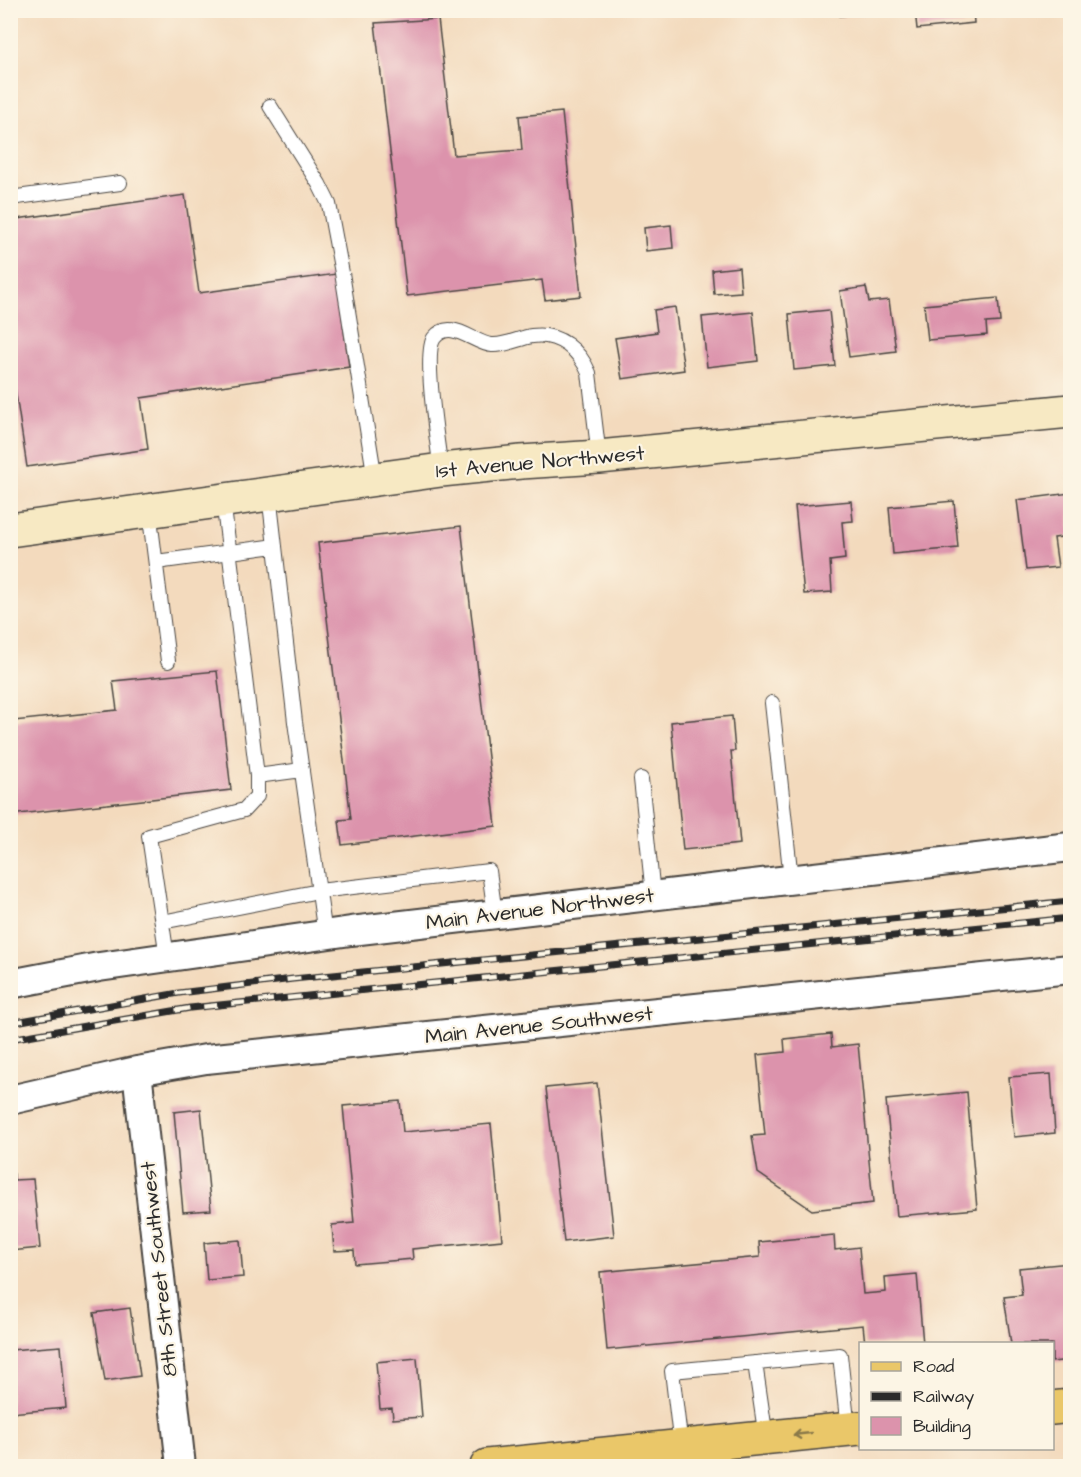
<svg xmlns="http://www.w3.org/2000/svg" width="1081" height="1477" viewBox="0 0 1081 1477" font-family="'Architects Daughter',sans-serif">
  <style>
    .building { fill: #dc93ac }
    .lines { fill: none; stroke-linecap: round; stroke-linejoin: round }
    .lane-casing { stroke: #494541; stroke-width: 16 }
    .street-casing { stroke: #494541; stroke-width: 32 }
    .secondary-casing { stroke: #494541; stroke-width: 36 }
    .primary-casing { stroke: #494541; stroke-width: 36 }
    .lane { stroke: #fff; stroke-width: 14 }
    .street { stroke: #fff; stroke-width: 28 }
    .secondary { stroke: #f7e9c3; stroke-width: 33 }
    .primary { stroke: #eac769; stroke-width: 33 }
    .rail-casing { stroke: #2b2b2b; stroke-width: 7 }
    .rail { stroke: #fcf5e5; stroke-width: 4.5; stroke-dasharray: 14; stroke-linecap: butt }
    .oneway { stroke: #8a794a }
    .labels { text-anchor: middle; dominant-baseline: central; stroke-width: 4.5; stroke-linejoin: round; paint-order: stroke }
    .street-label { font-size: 21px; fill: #2b2b2b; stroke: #fcf5e5 }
  </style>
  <rect width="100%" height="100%" fill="#fcf5e5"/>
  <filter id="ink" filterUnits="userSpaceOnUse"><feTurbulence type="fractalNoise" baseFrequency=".0167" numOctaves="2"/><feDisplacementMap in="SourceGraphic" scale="12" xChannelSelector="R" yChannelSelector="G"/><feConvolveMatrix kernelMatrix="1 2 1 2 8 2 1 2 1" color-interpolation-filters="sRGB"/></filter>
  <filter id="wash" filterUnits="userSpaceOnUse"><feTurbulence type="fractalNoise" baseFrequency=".008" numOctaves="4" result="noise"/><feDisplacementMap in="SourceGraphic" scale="24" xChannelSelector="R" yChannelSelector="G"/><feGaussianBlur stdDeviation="1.35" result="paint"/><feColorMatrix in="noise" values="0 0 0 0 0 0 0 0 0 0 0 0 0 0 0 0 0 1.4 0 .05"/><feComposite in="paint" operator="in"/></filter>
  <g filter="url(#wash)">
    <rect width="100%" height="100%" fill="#f3dabd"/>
    <g id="blocks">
      <path class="building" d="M839,10H877V12L840,16Z
        M915,10H973L974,23L917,29Z
        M438,19L454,155L522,150L519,116L562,112L581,296L545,300L542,280L407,296L375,23Z
        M185,195L199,293L336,274L349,367L141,398L148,449L27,467L10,355V220Z
        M671,225L673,248L646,251L644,228Z
        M739,267L741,292L714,294L712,270Z
        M866,287L869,302L889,300L896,351L849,357L840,291Z
        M998,298L1000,322L986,323L987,335L928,340L924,305Z
        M675,307L684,370L622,379L615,338L657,332L654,310Z
        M829,310L835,366L794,370L789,314Z
        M753,312L758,361L707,367L702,317Z
        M1070,493V536L1054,538L1058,567L1026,570L1017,500Z
        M851,501L853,521L842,522L845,559L830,561L832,592L804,594L795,506Z
        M954,501L958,548L893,554L889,507Z
        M461,526L496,826L342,845L339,820L351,819L318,543Z
        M217,671L231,790L10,815V698L12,697L14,721L117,710L113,681Z
        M732,716L735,751H731L740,844L683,850L671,722Z
        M831,1034L832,1047L858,1044L873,1203L812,1210L758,1173L752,1136L765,1135L757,1055L785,1052L784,1039Z
        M1051,1074L1055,1133L1014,1137L1009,1077Z
        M597,1083L614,1236L564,1242L546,1088Z
        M967,1092L977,1209L897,1216L886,1100Z
        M400,1101L403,1132L491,1124L502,1240L412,1249L413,1259L355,1264L354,1250L334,1251L332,1225L354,1223L343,1106Z
        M201,1109L211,1210L183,1212L174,1112Z
        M10,1174H14V1180L33,1179L40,1248L10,1251Z
        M834,1235L835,1250L859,1247L863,1294L886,1292L885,1277L917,1274L923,1344H865L863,1325L607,1350L600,1272L760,1257L759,1242Z
        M240,1240L243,1277L207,1280L204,1243Z
        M1070,1263V1360L1052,1362V1344H1011L1004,1297L1022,1295L1019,1268Z
        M130,1308L140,1376L105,1381L94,1313Z
        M61,1346L66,1408L10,1413V1350Z
        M417,1358L422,1417L393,1419L392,1408L380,1409L376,1362Z"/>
    </g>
  </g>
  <g filter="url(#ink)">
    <use href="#blocks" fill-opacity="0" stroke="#494541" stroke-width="1.5"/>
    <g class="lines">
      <g class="lane-casing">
        <path id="lane" d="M270,106L319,184L329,204L342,273L375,479
          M10,198L120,183
          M441,470C438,447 423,353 434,338C451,317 474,344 492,345C506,346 519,338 532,336C559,332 580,351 589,373L599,457
          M269,494L295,722L325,935
          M149,510L168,661
          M156,562L275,546
          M772,703L791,879
          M257,776L302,770
          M641,779L653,895
          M162,922L319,891L489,871L495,914
          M167,957L149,836L244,810L257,796V776L223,500
          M755,1363L766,1438
          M681,1447L672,1371L840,1355L848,1429"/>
      </g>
      <g class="street-casing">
        <path id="street" d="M10,984L99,967L351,931L1070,847
          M137,1071L181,1466
          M10,1100L137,1071L206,1059L1070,969"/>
      </g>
      <g class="secondary-casing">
        <path id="secondary" d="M10,530L441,470L521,462L599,457L1070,411"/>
      </g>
      <g class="primary-casing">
        <path id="primary" d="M1052,1408L1070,1406
          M487,1466L860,1428"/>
      </g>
      <use href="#lane" class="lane"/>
      <use href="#street" class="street"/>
      <use href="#secondary" class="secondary"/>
      <use href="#primary" class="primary"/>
      <g class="rail-casing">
        <path id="rail" d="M10,1023L179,993L293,979L1070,901
          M10,1039L190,1008L1070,918"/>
      </g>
      <use href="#rail" class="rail"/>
    </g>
    <defs><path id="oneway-shaft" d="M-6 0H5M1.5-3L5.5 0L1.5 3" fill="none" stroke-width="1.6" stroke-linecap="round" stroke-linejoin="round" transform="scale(1.5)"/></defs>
    <use class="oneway" href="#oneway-shaft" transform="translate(802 1434) rotate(174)"/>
  </g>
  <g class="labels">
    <g class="street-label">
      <text transform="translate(540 462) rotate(-5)">1st Avenue Northwest</text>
      <text transform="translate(540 909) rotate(-7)">Main Avenue Northwest</text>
      <text transform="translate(539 1025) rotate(-6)">Main Avenue Southwest</text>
      <text transform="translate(159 1269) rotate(-96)">8th Street Southwest</text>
    </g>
  </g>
  <rect width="1081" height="1477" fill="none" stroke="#fcf5e5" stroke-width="36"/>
  <rect x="859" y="1342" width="195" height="108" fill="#fcf5e5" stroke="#a8a49b" stroke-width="1.5"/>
  <rect x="871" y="1362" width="30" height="9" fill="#eac769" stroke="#a8a49b" stroke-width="1.5"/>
  <text x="913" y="1372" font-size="18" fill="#2b2b2b">Road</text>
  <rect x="871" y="1392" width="30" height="9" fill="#2b2b2b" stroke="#a8a49b" stroke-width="1.5"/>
  <text x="913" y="1402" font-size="18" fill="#2b2b2b">Railway</text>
  <rect x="871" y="1417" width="30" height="18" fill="#dc93ac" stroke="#a8a49b" stroke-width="1.5"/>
  <text x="913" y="1432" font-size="18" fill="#2b2b2b">Building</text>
</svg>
